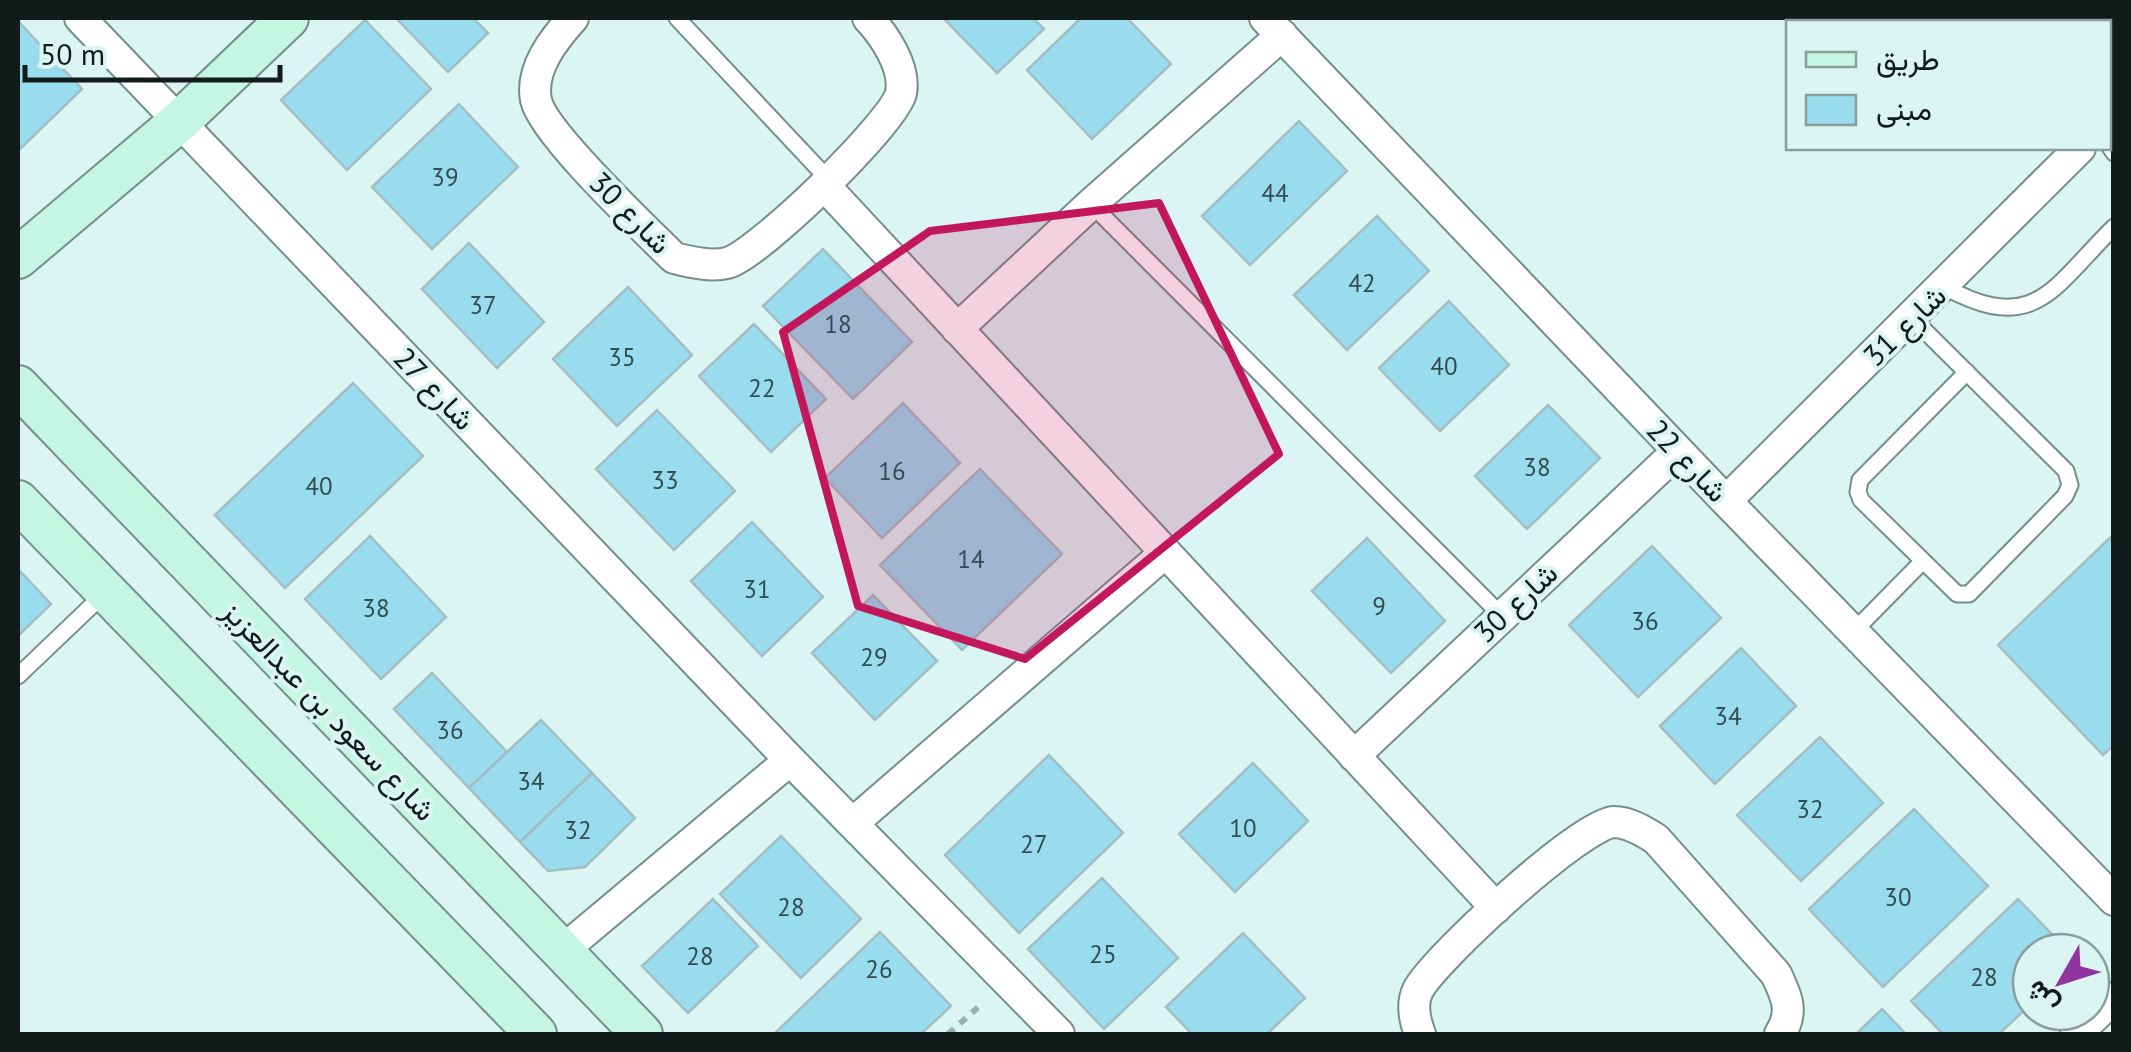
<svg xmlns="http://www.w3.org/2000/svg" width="2131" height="1052" viewBox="0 0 2131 1052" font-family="'PT Sans',Vazirmatn,sans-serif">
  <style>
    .building { fill: #98dcee; stroke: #a4bdc3; stroke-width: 2.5 }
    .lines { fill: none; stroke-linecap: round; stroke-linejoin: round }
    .lane-casing { stroke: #758e8b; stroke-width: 19 }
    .street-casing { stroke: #758e8b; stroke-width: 34 }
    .secondary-casing { stroke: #758e8b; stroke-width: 44 }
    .path { stroke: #99afad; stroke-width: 6; stroke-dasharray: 8 8; stroke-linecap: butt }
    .lane { stroke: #fff; stroke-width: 15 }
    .street { stroke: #fff; stroke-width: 30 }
    .secondary { stroke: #c5f6e3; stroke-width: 40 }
    .marked { fill: #c2185b; fill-opacity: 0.2; stroke: #c2185b; stroke-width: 8; stroke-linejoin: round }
    .labels { text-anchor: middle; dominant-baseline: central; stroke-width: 8; stroke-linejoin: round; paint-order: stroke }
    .number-label { font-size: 25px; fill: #334b4f }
    .street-label { font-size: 30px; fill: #111b1a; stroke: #daf5f2 }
  </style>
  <rect width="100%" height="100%" fill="#daf5f2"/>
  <path class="building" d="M396,18H473L488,33L448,72Z
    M943,18H1033L1044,29L997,73Z
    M1081,18H1127L1171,64L1092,139L1027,70Z
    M365,20L431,89L347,170L281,100Z
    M18,21L82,89L18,151Z
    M459,104L518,167L432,249L372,187Z
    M1299,121L1347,171L1250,265L1202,216Z
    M1377,216L1429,271L1347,350L1294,295Z
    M469,243L544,322L497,368L422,289Z
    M823,249L912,342L853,399L763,306Z
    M628,287L692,355L617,426L553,359Z
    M1449,301L1509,365L1440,431L1379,368Z
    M754,324L826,399L771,452L699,376Z
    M353,383L423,456L285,588L215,515Z
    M903,403L960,463L882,538L825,478Z
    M1548,405L1600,458L1527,529L1475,476Z
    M657,410L735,491L674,550L596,469Z
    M980,469L1062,554L962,650L880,565Z
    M752,522L823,597L762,656L691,581Z
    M2114,534V745L2103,755L1998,645Z
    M370,536L446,617L381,679L305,599Z
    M1367,538L1445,621L1391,673L1312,591Z
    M1652,546L1721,618L1638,697L1569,625Z
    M18,569L51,604L18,636Z
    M873,595L937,661L875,720L812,653Z
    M1741,648L1796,706L1715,784L1660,726Z
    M432,673L507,752L469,788L394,709Z
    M541,720L592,773L520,842L469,788Z
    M1820,737L1883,803L1801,881L1737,815Z
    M1049,755L1123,833L1019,933L945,855Z
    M1253,763L1308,821L1235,892L1179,834Z
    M592,773L635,818L585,867L548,871L520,842Z
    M1914,809L1988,886L1883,987L1809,909Z
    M781,836L861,919L801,978L720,894Z
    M1102,878L1178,958L1104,1029L1028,949Z
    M713,899L758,946L688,1013L642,966Z
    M2018,899L2069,952H2031V1004L1999,1034H1943L1911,1001Z
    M880,932L951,1006L921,1034H774Z
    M1243,933L1305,998L1267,1034H1192L1166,1007Z
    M1882,1009L1906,1034H1856Z"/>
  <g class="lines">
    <g class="lane-casing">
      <path id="lane" d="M677,18L829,180
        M2108,144L2114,153
        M1091,204L1501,615
        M1943,286C2035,337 2052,288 2114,227
        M1911,317L2066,471L2070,485L2065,496L1969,594H1957L1861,500L1858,492L1860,480L1967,372
        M1854,631L1922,562
        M18,676L105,593"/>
    </g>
    <g class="street-casing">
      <path id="street" d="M80,18L790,760L1059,1034
        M573,18C554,39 530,69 536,100C543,133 645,229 674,258C691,262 710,267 727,263C757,256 894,123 901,93C906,67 884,35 868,18
        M1265,18L1726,501L2114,900
        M2108,118L2114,113
        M824,185L1496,908
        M957,329L1091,204L1282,35
        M1726,501L2080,148
        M1354,756L1678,451
        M853,823L1165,553
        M562,951L790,760
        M1420,1034C1415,1021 1411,1004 1418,990C1434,959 1582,823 1614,822C1629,822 1645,832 1656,839L1776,974C1787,997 1794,1012 1780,1034
        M2076,1034L2114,998"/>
    </g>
    <g class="secondary-casing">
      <path id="secondary" d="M18,258L180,121L288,18
        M18,386L642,1034
        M18,501L536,1034"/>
    </g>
    <path class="path" d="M948,1034L984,1002"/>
    <use href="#lane" class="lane"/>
    <use href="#street" class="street"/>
    <use href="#secondary" class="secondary"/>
  </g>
  <path class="marked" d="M1159,203L1279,454L1025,659L858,606L783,332L930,231Z"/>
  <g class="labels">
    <g class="number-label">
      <text x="445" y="177">39</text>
      <text x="1275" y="193">44</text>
      <text x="1362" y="283">42</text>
      <text x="483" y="305">37</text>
      <text x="838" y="324">18</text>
      <text x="622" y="357">35</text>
      <text x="1444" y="366">40</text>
      <text x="762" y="388">22</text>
      <text x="1537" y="467">38</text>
      <text x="892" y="471">16</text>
      <text x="665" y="480">33</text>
      <text x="319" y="486">40</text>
      <text x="971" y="559">14</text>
      <text x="757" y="589">31</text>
      <text x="1379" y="606">9</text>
      <text x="376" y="608">38</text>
      <text x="1645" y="621">36</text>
      <text x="874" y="657">29</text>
      <text x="1728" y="716">34</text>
      <text x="450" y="730">36</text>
      <text x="531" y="781">34</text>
      <text x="1810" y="809">32</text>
      <text x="1243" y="828">10</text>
      <text x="578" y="830">32</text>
      <text x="1034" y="844">27</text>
      <text x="1898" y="897">30</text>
      <text x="791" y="907">28</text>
      <text x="1103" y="954">25</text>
      <text x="700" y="956">28</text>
      <text x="879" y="969">26</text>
      <text x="1984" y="977">28</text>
    </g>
    <g class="street-label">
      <text transform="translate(631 212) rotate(45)">شارع 30</text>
      <text transform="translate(1904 325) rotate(-44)">شارع 31</text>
      <text transform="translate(435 388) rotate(46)">شارع 27</text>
      <text transform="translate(1688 460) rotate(46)">شارع 22</text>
      <text transform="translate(1515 602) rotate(-43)">شارع 30</text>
      <text transform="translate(330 710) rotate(46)">شارع سعود بن عبدالعزيز</text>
    </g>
  </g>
  <rect width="2131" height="1052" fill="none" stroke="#111b1a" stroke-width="40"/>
  <rect x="1786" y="20" width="325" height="130" fill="#daf5f2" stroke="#8a9e9c" stroke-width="2.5"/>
  <rect x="1806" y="52" width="50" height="15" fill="#c5f6e3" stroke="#8a9e9c" stroke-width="2.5"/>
  <text x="1876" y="70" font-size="30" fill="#111b1a">طريق</text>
  <rect x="1806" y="95" width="50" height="30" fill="#98dcee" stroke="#8a9e9c" stroke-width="2.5"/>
  <text x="1876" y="120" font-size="30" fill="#111b1a">مبنى</text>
  <g transform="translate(2061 982) rotate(231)"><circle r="48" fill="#daf5f2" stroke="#8a9e9c" stroke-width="2.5"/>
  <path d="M0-8L18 38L0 25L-18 38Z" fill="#90359f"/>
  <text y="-15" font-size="28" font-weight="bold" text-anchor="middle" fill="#111b1a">ش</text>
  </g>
  <path d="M25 65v15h255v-15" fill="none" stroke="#111b1a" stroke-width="5"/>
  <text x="40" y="65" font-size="30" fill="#111b1a" stroke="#daf5f2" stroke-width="8" paint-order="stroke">50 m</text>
</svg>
